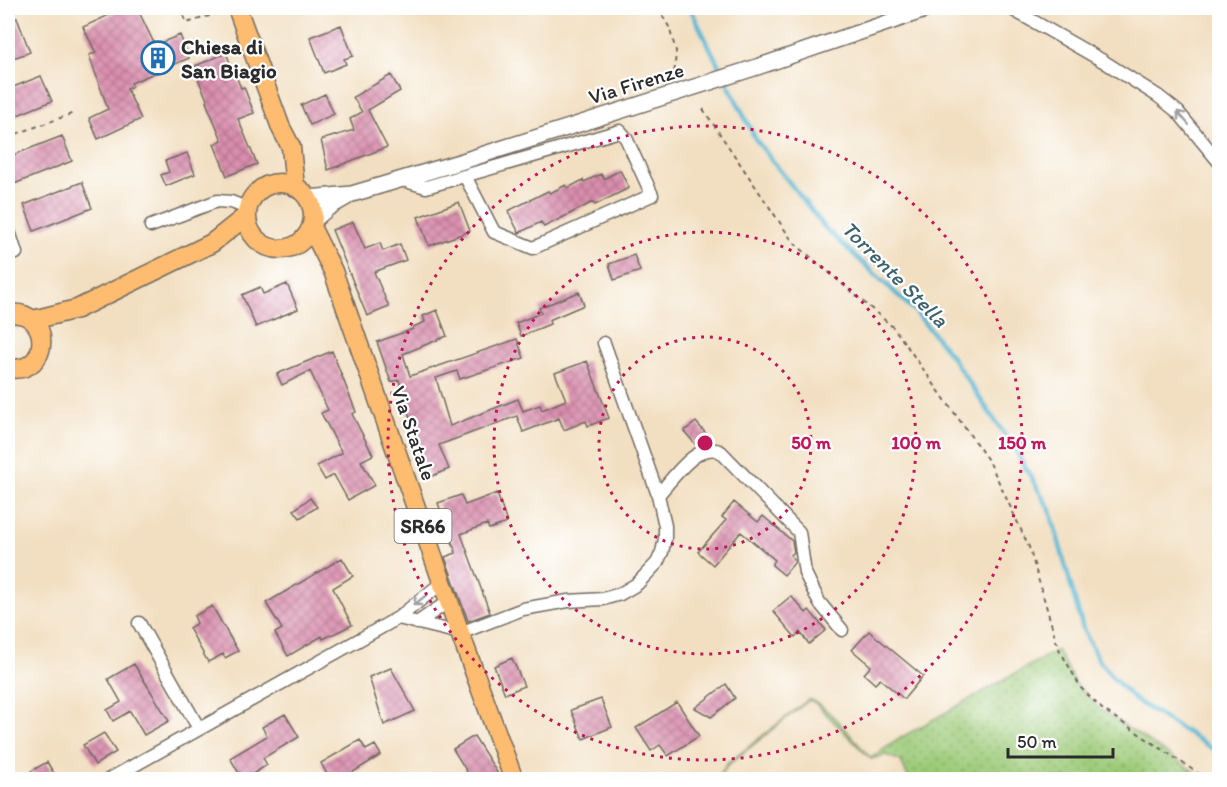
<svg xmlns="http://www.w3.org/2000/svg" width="1227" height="787" viewBox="0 0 1227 787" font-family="Itim,sans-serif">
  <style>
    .grass { fill: url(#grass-dots); stroke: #647a51; stroke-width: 1.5 }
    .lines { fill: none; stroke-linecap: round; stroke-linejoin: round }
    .stream { stroke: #54b6d2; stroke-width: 4.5 }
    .building { fill: url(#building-cross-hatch) }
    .minor-casing { stroke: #716a60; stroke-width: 15 }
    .tertiary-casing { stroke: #716a60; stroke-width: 18 }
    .primary-casing { stroke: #716a60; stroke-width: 21 }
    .path { stroke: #716a60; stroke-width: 2; stroke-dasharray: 4.5 4.5; stroke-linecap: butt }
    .minor { stroke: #fff; stroke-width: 12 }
    .tertiary { stroke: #fff; stroke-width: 15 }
    .primary { stroke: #febc70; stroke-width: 18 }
    .oneway { stroke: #a0a0a0 }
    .ring { fill: none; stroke: #c2185b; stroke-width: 3; stroke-dasharray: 3 6 }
    .labels { text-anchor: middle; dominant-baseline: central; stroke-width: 4.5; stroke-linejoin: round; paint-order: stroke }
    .shield { fill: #fff; stroke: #6b6b6b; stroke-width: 1.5 }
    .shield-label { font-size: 20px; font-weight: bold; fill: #2b2b2b }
    .poi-label { font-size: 21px; font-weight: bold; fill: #2b2b2b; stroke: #fff; text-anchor: start }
    .street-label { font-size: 21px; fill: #2b2b2b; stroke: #fff }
    .water-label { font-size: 22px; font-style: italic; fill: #3b636e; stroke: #fff }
    .centre { fill: #c2185b; stroke: #fff; stroke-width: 3 }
    .ring-label { font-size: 18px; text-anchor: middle; font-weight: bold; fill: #c2185b; stroke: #fff; stroke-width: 4.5; stroke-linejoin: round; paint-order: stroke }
  </style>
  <defs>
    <pattern id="grass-dots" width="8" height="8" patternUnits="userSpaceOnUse" patternTransform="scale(1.5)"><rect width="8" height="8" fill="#9cca77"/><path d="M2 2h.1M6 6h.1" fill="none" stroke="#7fa462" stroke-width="1.8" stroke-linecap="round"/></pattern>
    <pattern id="building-cross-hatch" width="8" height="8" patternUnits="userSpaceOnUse" patternTransform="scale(1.5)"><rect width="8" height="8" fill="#da8eae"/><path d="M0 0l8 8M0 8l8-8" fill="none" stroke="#b1748e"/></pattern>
  </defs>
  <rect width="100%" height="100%" fill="#fff"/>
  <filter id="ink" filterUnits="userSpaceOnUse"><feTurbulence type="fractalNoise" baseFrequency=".0167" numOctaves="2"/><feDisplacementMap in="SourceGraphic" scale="12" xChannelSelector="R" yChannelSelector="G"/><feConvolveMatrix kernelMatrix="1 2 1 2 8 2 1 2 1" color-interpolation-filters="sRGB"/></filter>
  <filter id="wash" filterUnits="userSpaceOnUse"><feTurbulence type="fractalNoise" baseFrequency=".008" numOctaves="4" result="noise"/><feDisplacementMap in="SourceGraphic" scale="24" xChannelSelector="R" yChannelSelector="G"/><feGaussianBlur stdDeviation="1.35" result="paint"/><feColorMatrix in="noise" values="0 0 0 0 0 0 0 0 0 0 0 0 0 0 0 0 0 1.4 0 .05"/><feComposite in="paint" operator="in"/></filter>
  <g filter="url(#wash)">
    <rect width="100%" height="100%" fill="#f2dfc1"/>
    <path class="grass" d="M1057,650L1075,683L1101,710L1205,779H909L901,761L886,755L871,759L814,702L809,700L728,765L721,774L722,779L720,774L727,764L809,699C830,707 855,742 871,758L902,737Z"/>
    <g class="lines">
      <path class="stream" d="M690,8L756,140L826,229L914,310L949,353L1017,453L1050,510L1083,629L1098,659L1114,679L1135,700L1220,753"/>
    </g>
    <g id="blocks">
      <path class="building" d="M124,8H137L155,45L180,35L189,58L131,83L132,86L127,89L141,119L98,139L89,118L108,109L89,55L96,53L83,27Z
        M17,18L30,52L8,60V21Z
        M341,25L353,56L344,59L346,64L324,73L310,37Z
        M226,53L241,88L244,87L254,113L238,119L257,164L227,176L214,144L222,140L206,102H208L193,67Z
        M391,75L400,91L368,110L387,147L328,170L321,140L354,130L350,119L362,112L353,97Z
        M41,76L52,101L8,119V89Z
        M325,94L334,114L310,125L301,105Z
        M62,136L72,161L14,184L8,169V157Z
        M187,153L195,174L166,186L161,175L169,172L165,161Z
        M620,170L629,188L595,205L593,202L544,227L541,222L519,233L508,211L548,191L550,193L566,185L568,188L583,180L584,182L601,174L604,179Z
        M82,182L92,208L34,231L24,205Z
        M459,202L470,231L429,246L418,217Z
        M353,222L365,249L380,243L383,251L400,244L406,260L374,272L389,307L367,316L332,230Z
        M634,255L640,271L614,280L609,264Z
        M287,284L298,309L256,327L242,295L260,287L263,294Z
        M579,292L584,305L549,320L550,324L521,336L516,323L541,313L539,308Z
        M437,310L447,336L403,354L410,376L517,339L524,358L460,379L457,371L436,378L450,426L518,399L523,411L540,405L542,410L566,400L555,373L587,361L609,418L588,426L586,421L564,430L559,418L523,432L517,416L439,445L449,469L430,477L421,457L399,380L391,382L377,342L413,329V327L425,322L423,316Z
        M332,351L356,412L352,414L373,455L361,461L375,485L348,500L334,475L325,480L317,466L342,453L321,413L328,410L310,371L282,385L277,374Z
        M696,422L708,436L696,445L684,431Z
        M497,493L507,523L489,529L487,524L461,534L490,613L468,621L445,557L456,553L438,503L461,495L465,505Z
        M310,498L317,507L300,518L294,510Z
        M734,502L758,522L763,516L792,541L794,552L791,555L795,562L784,575L772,565L775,560L741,532L713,565L698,552L726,520L722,517Z
        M342,558L353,576L333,588L352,625L323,639L322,636L288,656L275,633L282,629L266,603Z
        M791,596L806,613L809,610L826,630L809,644L800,632L795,637L773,611Z
        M212,606L238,651L225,658L223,654L208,662L189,628L197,623L194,616Z
        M869,631L923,676L904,699L880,679L875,684L864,674L871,666L852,650Z
        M512,658L524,686L505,694L494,666Z
        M134,664L169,721L144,735L130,711L113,721L107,710L121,702L108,679Z
        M391,668L415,711L384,725L369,677Z
        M726,684L735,698L711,717L695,708Z
        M601,699L612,727L583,739L571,710Z
        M677,702L699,736L668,756L660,745L651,751L636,728Z
        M285,714L299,737L263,758L267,765L243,780L230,758L267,736L262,727Z
        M104,733L116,752L95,765L83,745Z
        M474,736L498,774L489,780H472L453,749Z
        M360,740L366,750L375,745L381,755L340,780H330L321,763Z
        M47,762L58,780H36L31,771Z"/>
    </g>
  </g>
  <g filter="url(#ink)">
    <use href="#blocks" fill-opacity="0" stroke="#716a60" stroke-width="1.5"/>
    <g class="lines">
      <g class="minor-casing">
        <path id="minor" d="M1010,8L1103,61L1158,96L1178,112L1220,163
          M399,179L426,187L620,131L626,138L652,195L533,248L494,232L465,176
          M151,226L217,201L231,202L247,208
          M8,228L16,253
          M658,495C672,480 699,439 721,452L799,532L805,573L819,602L842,630
          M398,618L460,633L523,609L568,601L603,599L620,594L637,584L657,563L662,552L665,539V526L658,495L604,343
          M139,623L198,727
          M417,623L449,601
          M108,780L398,618L443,582"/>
      </g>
      <g class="tertiary-casing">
        <path id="tertiary" d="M308,198L352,194L463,161L757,67L931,8
          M313,221L328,208L347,197"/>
      </g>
      <g class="primary-casing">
        <path id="primary" d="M237,8L281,128L291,147L295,187
          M247 216a33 33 0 1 1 66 0a33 33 0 1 1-66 0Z
          M311,227L333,271L460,633L514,780
          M8,314C53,308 52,376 8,368
          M33,320L77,309L212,243L246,216"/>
      </g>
      <path class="path" d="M180,8L187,23L222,12
        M658,8L669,27L676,51L674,78
        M703,109L793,242L894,328L990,463L1029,547L1058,647L1081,688L1102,709L1208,780
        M8,137L74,113"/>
      <use href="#minor" class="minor"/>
      <use href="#tertiary" class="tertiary"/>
      <use href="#primary" class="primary"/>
    </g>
    <defs><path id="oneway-shaft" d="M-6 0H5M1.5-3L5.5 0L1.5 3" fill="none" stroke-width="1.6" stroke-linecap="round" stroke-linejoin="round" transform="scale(1.5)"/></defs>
    <g class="oneway">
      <use href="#oneway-shaft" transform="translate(1183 118) rotate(-131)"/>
      <use href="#oneway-shaft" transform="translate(420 600) rotate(142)"/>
    </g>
  </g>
  <g class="ring">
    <circle cx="705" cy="443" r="106"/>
    <circle cx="705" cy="443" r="211"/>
    <circle cx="705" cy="443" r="317"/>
  </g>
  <defs>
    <g id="building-ring" transform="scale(1.725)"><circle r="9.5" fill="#fff" stroke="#1f6fb2" stroke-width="1.5"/><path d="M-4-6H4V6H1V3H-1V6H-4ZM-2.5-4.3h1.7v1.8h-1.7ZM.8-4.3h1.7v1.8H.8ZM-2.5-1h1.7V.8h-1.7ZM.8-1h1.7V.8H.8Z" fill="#1f6fb2"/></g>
  </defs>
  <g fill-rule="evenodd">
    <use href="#building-ring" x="158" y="58"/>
  </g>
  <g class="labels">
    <rect class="shield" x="394.5" y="509" width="57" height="34" rx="4.5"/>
    <g class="shield-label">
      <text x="423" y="526">SR66</text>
    </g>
    <g class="poi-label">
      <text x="181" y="46">Chiesa di<tspan x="181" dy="24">San Biagio</tspan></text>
    </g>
    <g class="street-label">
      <text transform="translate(636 83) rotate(-17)">Via Firenze</text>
      <text transform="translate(414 433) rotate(71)">Via Statale</text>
    </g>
    <g class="water-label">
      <text transform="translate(895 274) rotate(45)">Torrente Stella</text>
    </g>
  </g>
  <circle cx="705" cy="443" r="9" class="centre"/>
  <g class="ring-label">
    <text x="811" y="449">50 m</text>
    <text x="916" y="449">100 m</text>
    <text x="1022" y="449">150 m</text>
  </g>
  <rect width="1227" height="787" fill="none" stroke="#fff" stroke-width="30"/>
  <path d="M1008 748v9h105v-9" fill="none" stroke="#2b2b2b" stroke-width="3"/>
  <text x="1017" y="748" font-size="18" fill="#2b2b2b" stroke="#ffffff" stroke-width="4.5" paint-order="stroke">50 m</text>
</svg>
